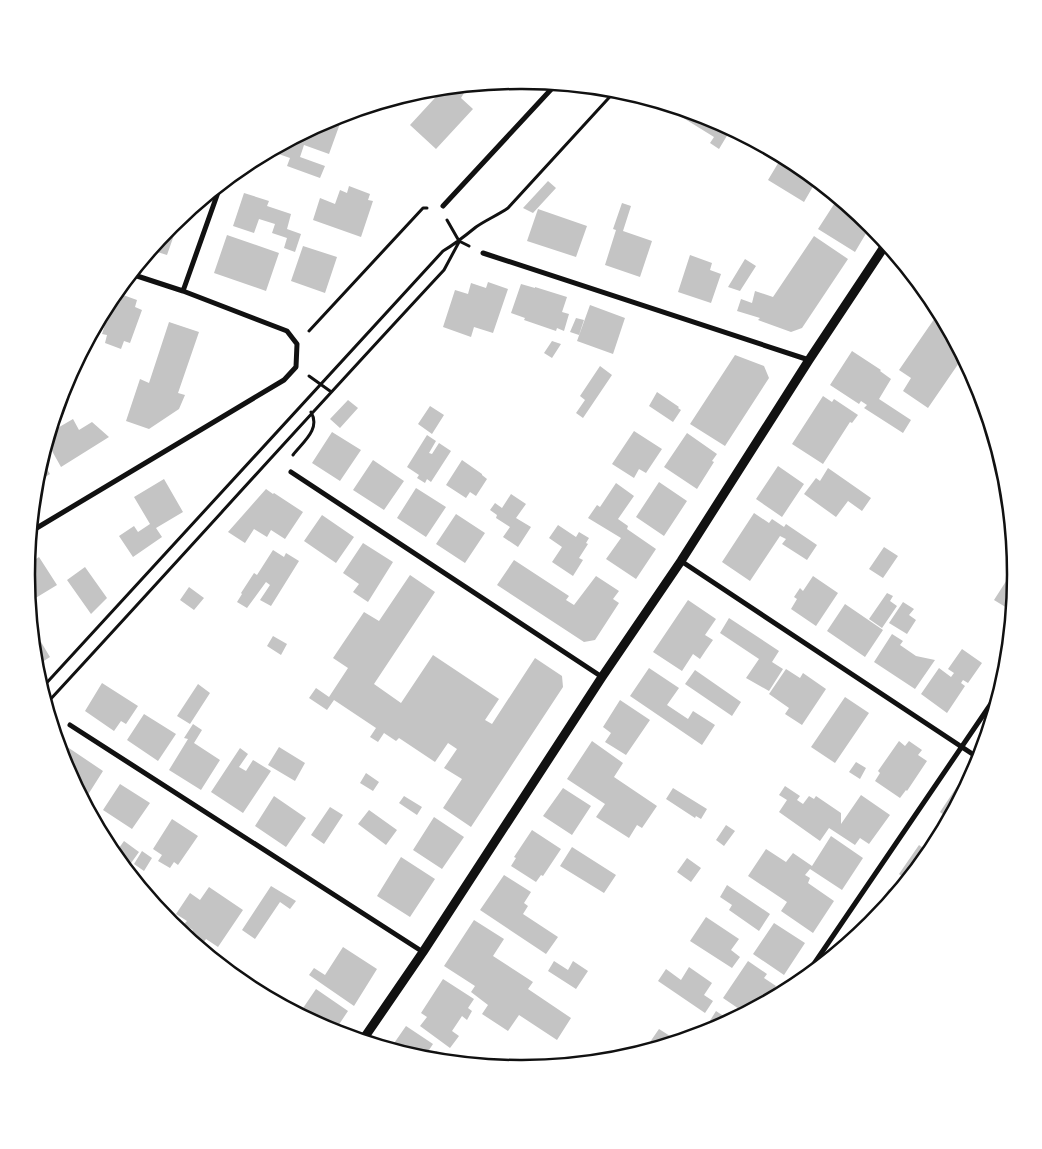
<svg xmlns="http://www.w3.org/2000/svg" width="1042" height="1149" viewBox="0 0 1042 1149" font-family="Commissioner,sans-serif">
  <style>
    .building { fill: #c4c4c4 }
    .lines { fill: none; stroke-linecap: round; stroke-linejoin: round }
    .path { stroke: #111; stroke-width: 3 }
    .minor { stroke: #111; stroke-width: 5 }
    .tertiary { stroke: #111; stroke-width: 9 }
    .rim { fill: none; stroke: #111; stroke-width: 2.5 }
  </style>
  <rect width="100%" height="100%" fill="#fff"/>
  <path class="building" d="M456,86L464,93L461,98L473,109L436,149L410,125L445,87Z
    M632,94L648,99L641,105L630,95Z
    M675,107L711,118L722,124L719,129L728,134L719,149L710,143L714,137L672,111Z
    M336,116L342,118L329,154L304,145L300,157L325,166L320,178L287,166L290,158L270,151Z
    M780,160L815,182L816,180L830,191L815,183L804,202L768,180Z
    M548,181L556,188L533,213L523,208Z
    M349,186L370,194L368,200L373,201L361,237L313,220L320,198L335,204L340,190L347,193Z
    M244,193L269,201L267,206L291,214L287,229L301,234L295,252L284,248L287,238L272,233L275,224L259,219L254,233L233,226Z
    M838,198L871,225L855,252L818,229Z
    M622,203L631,206L623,231L652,241L640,277L605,265L616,230L613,229Z
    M538,209L587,226L576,257L527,241Z
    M180,218L167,255L151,250L171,224Z
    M227,235L279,253L266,291L214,273Z
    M814,236L848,259L802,328L791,332L758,320L760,318L737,311L741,299L752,303L755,291L773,297Z
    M303,246L337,257L325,293L291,281Z
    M690,255L712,263L710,270L721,274L711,303L678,292Z
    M745,259L756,266L740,291L728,287Z
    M488,282L508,289L493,333L474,327L471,337L443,327L455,290L468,294L471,283L486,288Z
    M521,284L535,288V287L567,297L562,312L569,314L564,331L557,328L556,331L524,320L525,318L511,313Z
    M123,295L137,300L135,307L142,310L130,343L124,341L121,349L105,343L107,335L102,334L113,300L120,302Z
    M590,305L625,318L613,354L577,341Z
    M939,312L963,357L928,408L903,391L911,378L899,370Z
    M576,318L584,320L579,335L570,332Z
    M169,322L199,332L178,393L185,395L179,409L149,429L126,421L140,379L149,383Z
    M552,341L561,344L552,358L544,353Z
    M852,351L881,370L880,371L891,379L879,399L911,420L903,433L864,408L867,405L861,401L859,404L830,385Z
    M735,355L764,366L769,378L725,446L690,424Z
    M600,366L612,375L583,418L576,413L585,400L580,396Z
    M657,392L679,407L678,408L681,410L673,422L649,406Z
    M823,396L832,402L834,399L858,415L852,423L850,422L823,464L792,444Z
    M348,400L358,408L340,428L330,419Z
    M430,406L444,415L432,434L418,424Z
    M73,419L79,430L92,422L109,437L61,467L47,442L49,433Z
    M634,431L662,449L646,473L639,469L634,478L612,464Z
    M332,432L361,450L340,481L312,463Z
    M687,433L717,454L712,461L714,462L697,489L664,467Z
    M427,435L436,441L429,453L432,454L439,443L451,451L431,482L427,479L425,483L417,478L419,475L407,467Z
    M41,460L50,474L35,483L36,478Z
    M373,460L404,481L384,510L353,490Z
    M462,460L482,474V475L487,479L476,496L470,492L466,498L446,485Z
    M778,466L804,484L782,517L756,499Z
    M828,468L871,498L862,511L848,501L836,517L804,494L816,478L820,481Z
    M164,479L183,512L156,528L162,537L133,557L119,536L134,526L138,532L150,524L134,497Z
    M659,482L687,501L664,536L636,517Z
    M616,483L634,496L618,519L628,526L627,529L656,549L636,579L606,559L621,538L588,518L597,505L600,507Z
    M416,488L446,507L426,537L397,518Z
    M266,489L273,494L274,493L303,512L285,539L271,530L267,537L254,529L245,543L228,532Z
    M511,494L526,504L516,518L531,527L518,547L503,537L510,527L496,518L497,515L490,510L495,503L502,508Z
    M754,513L769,523L772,519L784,527L786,524L817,545L807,560L782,544L786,539L780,536L750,581L722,562Z
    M456,514L485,533L465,563L436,544Z
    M322,515L354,537L336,563L304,541Z
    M558,525L576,537L579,532L589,538L586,543L588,544L579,558L583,560L573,576L552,562L562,547L549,538Z
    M363,543L393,562L368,602L353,592L359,584L343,573Z
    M884,547L898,556L883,578L869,569Z
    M273,550L284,557L286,553L299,561L271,606L260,600L270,585L266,582L247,608L237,602L242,594L241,593L254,573L257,575Z
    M39,557L57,585L29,602L34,610L30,613L26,575L27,565Z
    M514,560L569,596L566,600L574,605L596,576L619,591L613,599L619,603L595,640L584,642L497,585Z
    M85,567L107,598L91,614L67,580Z
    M410,575L435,592L374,684L401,703L433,655L499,699L485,720L492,724L535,658L562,676L563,687L471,827L443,808L462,779L444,768L457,749L448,743L435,762L399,738L396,741L384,733L378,742L370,737L376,728L334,700L327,710L309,698L316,688L329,697L348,668L333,658L364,612L379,621Z
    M1010,575L1015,579L1012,611L994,600Z
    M813,576L838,593L816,626L791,609L797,599L794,597L800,588L803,591Z
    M189,587L204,598L194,610L180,600Z
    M887,593L893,596L890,601L897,606L882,628L869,619Z
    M688,600L716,619L705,635L713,640L706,650L700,659L693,654L682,671L653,652Z
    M903,602L914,609L909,615L916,620L907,634L889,623Z
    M845,604L883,630L865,657L827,631Z
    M729,618L779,651L772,662L783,669L769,691L746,678L759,659L720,633Z
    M892,634L903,641L900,645L916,656L935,660L915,689L874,662Z
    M273,636L287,644L281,655L267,646Z
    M41,642L50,657L36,666L33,648Z
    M962,649L982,663L968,683L963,680L961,683L965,686L947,713L921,694L939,668L951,677L954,673L948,669Z
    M649,668L679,688L667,705L688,719L693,711L715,725L702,745L630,696Z
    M786,669L800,678L803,673L826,689L802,725L785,714L789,708L769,694Z
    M695,670L741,702L732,716L685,684Z
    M102,683L138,706L126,724L121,721L114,731L85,711Z
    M198,684L210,693L190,724L177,716Z
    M845,697L869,713L835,763L811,747Z
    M620,700L650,720L626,755L605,742L611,733L603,727Z
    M144,714L176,734L158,761L127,740Z
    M193,724L202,730L194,743L220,760L201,790L169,770L188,739L184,738Z
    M57,740L103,771L84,801L64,764Z
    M592,741L623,763L614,777L657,806L642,828L637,825L629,838L596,817L605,804L567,779Z
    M899,741L905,746L909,741L922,750L918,755L927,761L907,791L906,790L900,798L875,781L880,773L878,771Z
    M279,747L305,763L295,781L268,765Z
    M240,748L248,754L239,767L246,771L253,760L271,771L243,813L211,792Z
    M856,762L866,768L860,779L849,772Z
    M366,773L379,782L373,791L360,783Z
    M960,782L966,787L949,819L940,812Z
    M120,784L150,803L132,829L103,810Z
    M785,786L800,796L797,800L803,804L809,796L814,799L816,796L841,813V824L861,795L890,815L869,844L860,838L855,845L829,828L820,841L779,812L787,800L779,795Z
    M563,788L591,806L572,835L543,816Z
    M673,788L707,809L701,819L696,816L695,818L666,799Z
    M274,796L306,818L286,847L255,826Z
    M404,796L422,807L417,815L399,803Z
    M330,807L343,815L324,844L311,835Z
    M369,810L397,830L386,845L358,824Z
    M434,817L464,837L442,869L413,850Z
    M172,819L198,836L178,865L174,862L170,868L158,861L162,855L153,849Z
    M726,825L735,831L724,846L716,840Z
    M532,830L561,849L543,876L541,875L536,882L511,866L516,858L514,857Z
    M831,836L863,858L842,890L810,869L805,875L810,878L808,883L834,901L813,933L781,911L787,902L748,876L766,849L786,862L793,853L812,866Z
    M124,841L139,852L126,870L114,855Z
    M919,845L930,853L907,880L899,874Z
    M572,847L616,875L604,893L560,866Z
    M142,851L152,858L144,871L134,864Z
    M401,857L435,879L410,917L377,896Z
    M687,858L701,868L691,882L677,872Z
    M504,875L531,892L524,903L528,906L523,914L558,937L546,954L480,910Z
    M727,885L770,914L759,931L729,910L732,905L720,897Z
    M271,886L296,901L290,909L280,902L255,939L242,930Z
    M209,887L243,910L218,947L206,939L200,948L188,938L193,930L184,924L187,921L176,914L190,893L200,900Z
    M889,889L896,894L874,921L869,918Z
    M706,917L739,939L731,950L740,957L732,968L690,941Z
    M474,920L504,939L493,956L533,982L528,989L571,1018L557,1040L519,1015L508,1031L482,1014L488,1005L471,992L475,986L444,966Z
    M774,923L805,943L784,975L753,954Z
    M343,947L377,969L354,1006L309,975L314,968L325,975Z
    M554,961L568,970L573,961L588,971L576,989L548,971Z
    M748,961L767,974L764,978L776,986L765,1002L745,1013L723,998Z
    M689,967L712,983L704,995L713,1001L705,1013L658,981L666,969L681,980Z
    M443,979L474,999L468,1008L472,1011L467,1020L462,1016L452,1031L459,1036L450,1048L420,1026L427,1017L421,1013Z
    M316,989L348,1011L334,1032L299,1014Z
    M277,996L291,1005L288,1009L274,1001Z
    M716,1011L731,1021L710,1032L701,1035Z
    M406,1026L433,1044L423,1059L390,1049Z
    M659,1029L678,1041L659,1047L650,1042Z
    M436,1051L455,1063L430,1060Z"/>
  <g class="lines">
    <path class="path" d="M447,220L459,241L469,246
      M309,331L423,208H427
      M309,376L330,391
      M293,455C303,442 321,429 311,412
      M41,689L443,251C455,244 465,236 476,227C486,220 498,215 508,208L617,89
      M46,704C179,560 310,414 444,270L459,242"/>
    <path class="minor" d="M443,206L557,83
      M483,253L809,360
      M183,291L221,184
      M291,472L602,677
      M30,532L284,380L296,367L297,344L287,331L183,291L131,274
      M681,561L980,759
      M70,725L423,952
      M803,980L1001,689"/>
    <path class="tertiary" d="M362,1041L423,952L602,677L681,561L809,360L886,244"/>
  </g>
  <path d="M0 0H1042V1149H0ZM520 89H522A485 485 0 0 1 1007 574V575A485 485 0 0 1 522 1060H520A485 485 0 0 1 35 575V574A485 485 0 0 1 520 89Z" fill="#fff" fill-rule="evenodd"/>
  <path class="rim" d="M520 89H522A485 485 0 0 1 1007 574V575A485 485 0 0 1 522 1060H520A485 485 0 0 1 35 575V574A485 485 0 0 1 520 89Z"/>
</svg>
